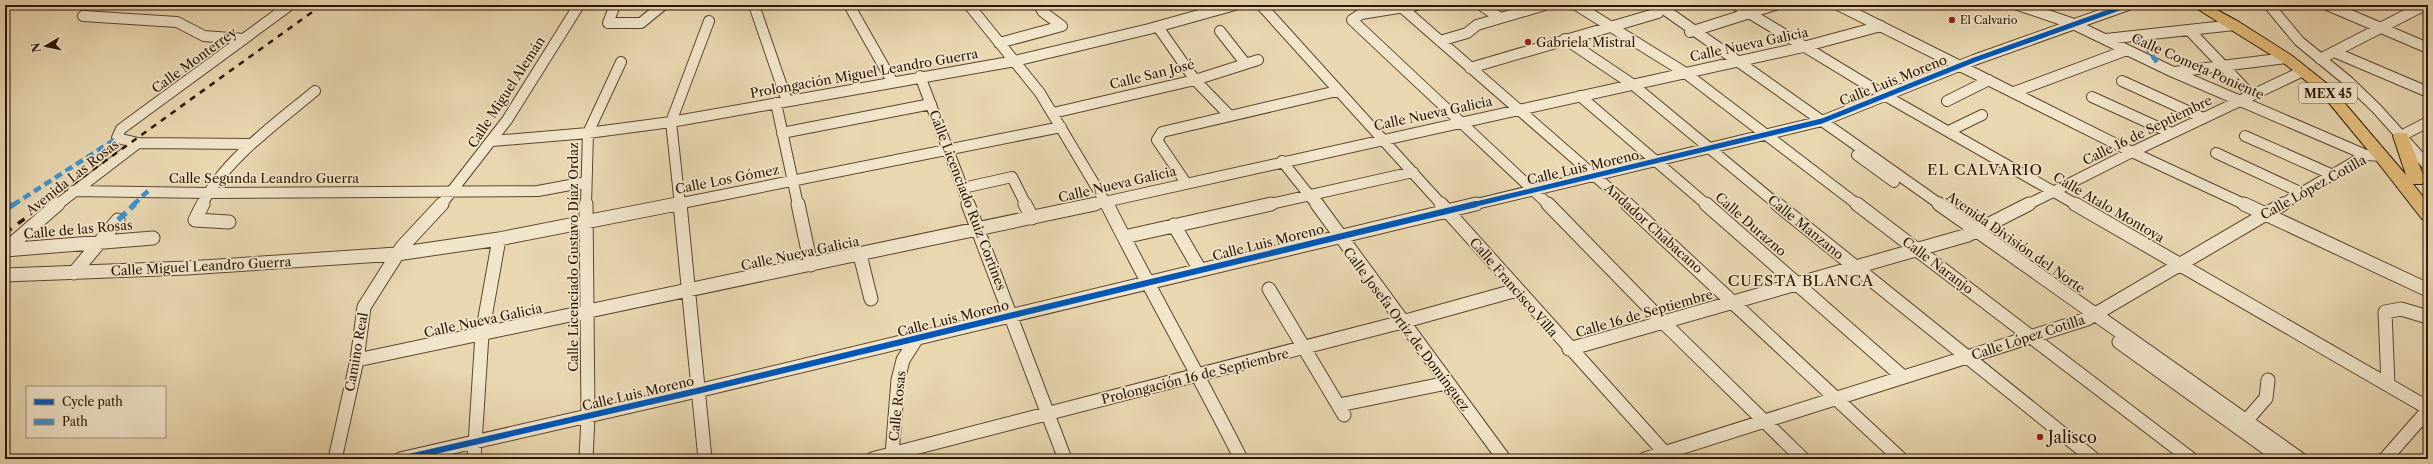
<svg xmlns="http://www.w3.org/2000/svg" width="2433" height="464" viewBox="0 0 2433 464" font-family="'Libre Caslon Text',serif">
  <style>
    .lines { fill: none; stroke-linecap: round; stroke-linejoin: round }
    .minor-far1-casing { stroke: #5a462e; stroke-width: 12 }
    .minor-casing { stroke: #5a462e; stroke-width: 15 }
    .highway-casing { stroke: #2a1502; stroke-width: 2 }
    .minor-far1 { stroke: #f1e5cc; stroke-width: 10 }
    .minor { stroke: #f1e5cc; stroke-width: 13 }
    .highway { fill: #e4bc78; fill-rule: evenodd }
    .rail-far1 { stroke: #2a1502; stroke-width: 2.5; stroke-dasharray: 6 6; stroke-linecap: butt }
    .rail { stroke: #2a1502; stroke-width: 3.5; stroke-dasharray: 8 8; stroke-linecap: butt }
    .quiet-far1 { stroke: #3c93d1; stroke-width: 4.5; stroke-dasharray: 8 4.5; stroke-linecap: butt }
    .quiet { stroke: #3c93d1; stroke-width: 5.5; stroke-dasharray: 11 5.5; stroke-linecap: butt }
    .cycleway-far1-casing { stroke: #f1e5cc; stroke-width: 7 }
    .cycleway-casing { stroke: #f1e5cc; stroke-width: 9 }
    .cycleway-far1 { stroke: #0057b8; stroke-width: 5 }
    .cycleway { stroke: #0057b8; stroke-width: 6 }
    .poi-dot { fill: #8f2418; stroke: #f1e5cc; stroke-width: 1.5 }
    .labels { text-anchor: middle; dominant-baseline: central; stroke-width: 3.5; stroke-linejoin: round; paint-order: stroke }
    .far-poi-label { font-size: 11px; fill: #2a1502; stroke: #f1e5cc; text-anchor: start }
    .shield { fill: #f1e5cc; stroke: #66533f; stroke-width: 1 }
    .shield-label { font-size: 12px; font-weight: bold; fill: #2a1502 }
    .poi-label { font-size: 13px; fill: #2a1502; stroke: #f1e5cc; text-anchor: start }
    .street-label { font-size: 13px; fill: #2a1502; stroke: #f1e5cc }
    .quarter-label { font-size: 15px; letter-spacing: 1px; fill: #2a1502; stroke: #f1e5cc }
    .near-poi-label { font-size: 16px; fill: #2a1502; stroke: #f1e5cc; text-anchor: start }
  </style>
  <rect width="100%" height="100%" fill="#e9d7b0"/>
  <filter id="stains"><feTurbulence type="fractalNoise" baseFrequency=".005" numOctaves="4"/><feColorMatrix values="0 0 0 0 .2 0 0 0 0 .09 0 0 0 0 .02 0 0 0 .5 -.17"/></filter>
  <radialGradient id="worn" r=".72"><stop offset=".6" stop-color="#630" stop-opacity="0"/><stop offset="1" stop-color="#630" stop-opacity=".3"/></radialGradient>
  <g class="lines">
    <g class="minor-far1-casing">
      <path id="minor-far1" d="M615,5L608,23H641L663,5
        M754,5L787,101
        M849,5L892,81
        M969,5L1040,93L1107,205
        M1261,5L1442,205
        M1399,5L1628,205
        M1417,5L1361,14L1352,20L1549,205
        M1481,5L1500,18
        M1576,5L1684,72L1858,205
        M1658,5L1941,205
        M1736,5L1884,95L2077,205
        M1838,5L2132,152L2246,205
        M2018,5L2071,23L2173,72L2366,155
        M2269,5L2299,41L2349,82L2377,109L2428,166
        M2327,5L2428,48
        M83,16L177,22L204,36L244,39
        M1158,27L1195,80L1230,116
        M2189,30L2251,95
        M1220,31L1245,63
        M1690,32L1775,5
        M1565,39L1632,84L1778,205
        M2106,39L2234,25
        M1440,41L1467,33L1477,25L1545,5
        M999,43L1062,26L1043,12L1039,5
        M2334,52L2428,92
        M2320,59L2425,5
        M1470,68L1658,13
        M2174,72L2286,58
        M920,76L969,205
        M2122,81L2203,118
        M2014,92L2127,50
        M1580,96L1707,205
        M2092,97L2171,133
        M1947,101L1989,80
        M776,103L798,205
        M1053,113L1195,80L1258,60
        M1949,131L1982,115
        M782,133L931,104
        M2245,136L2333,175
        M2401,136L2428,122
        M492,141L588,133L671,122L1015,61L1149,29L1235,5
        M251,144L138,143L117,138L121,129L290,5
        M2216,153L2302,193
        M1857,155L1894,182
        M1282,161L1317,205
        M1186,183L1157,140L1162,132L1337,91
        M963,188L1012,177L1026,205
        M73,191L208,193L538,191L586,182
        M57,205L138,143
        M202,205C223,161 278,122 315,91
        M441,205L507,120L579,5
        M586,205L588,133L621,62
        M672,205L1061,127
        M680,205L671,122L709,21
        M1091,205L1803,47L1881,26
        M1266,205L1413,172
        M1472,205L1822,121L1974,60L2128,5
        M2027,205L2132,152L2303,71
        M2281,205L2366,155L2382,156"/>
    </g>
    <g class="minor-casing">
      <path id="minor" d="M203,204L195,220L229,222
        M680,204L705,459
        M798,204L811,265
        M968,204L1065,459
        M1025,204L1032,218
        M1107,204C1150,290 1198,373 1241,459
        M1317,204L1504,459
        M1441,204L1665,453
        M1548,204L1664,323L1803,459
        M1627,204L1901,459
        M1706,204L1903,377
        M1777,204L2094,459
        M1857,204L2191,459
        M1939,204L2300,459
        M2075,204L2428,408
        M2244,204L2428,290
        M1174,225L1200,270
        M1124,237L1271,204
        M5,250L58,204
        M5,250L153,238
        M860,255L871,299
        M74,273L118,220
        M5,275L187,268L397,254L499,239L677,204
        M1269,289L1344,415
        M2119,342L2282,459
        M1569,349L1968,235L2029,204
        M357,360L1095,204
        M2388,385L2385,312L2401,309L2428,317
        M1339,405L1447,383
        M2246,421L2266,398L2268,380
        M892,454L898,380L903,360L917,338
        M335,459L357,360L364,307L402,247L442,204
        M400,459L697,391L1476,204
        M474,459L482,334L499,239
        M586,459L588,416L586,204
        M872,459L1402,322L1517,290
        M1645,459L2087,319L2283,204
        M2385,459L2428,410"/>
    </g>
    <g class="highway-casing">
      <path id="highway" d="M2191,5H2208L2239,22L2291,55L2330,86L2406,175L2393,136L2395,133H2407L2425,180L2422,184H2413L2428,203V220L2422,219L2376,160L2320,92L2281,61Z"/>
    </g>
    <use href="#minor-far1" class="minor-far1"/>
    <use href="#minor" class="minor"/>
    <use href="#highway" class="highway"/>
    <path class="rail-far1" d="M44,205L322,5"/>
    <path class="rail" d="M5,233L45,204"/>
    <path class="quiet-far1" d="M2138,35L2158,64
      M13,205L117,138
      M133,205L148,191"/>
    <path class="quiet" d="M5,210L14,204
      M118,220L135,204"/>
    <g class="cycleway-far1-casing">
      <path id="cycleway-far1" d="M1472,205L1822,121L1974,60L2128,5"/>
    </g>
    <g class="cycleway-casing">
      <path id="cycleway" d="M400,459L697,391L1476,204"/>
    </g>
    <use href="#cycleway-far1" class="cycleway-far1"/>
    <use href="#cycleway" class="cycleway"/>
  </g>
  <g class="poi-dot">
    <circle cx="1952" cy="20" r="4"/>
    <circle cx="1528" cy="42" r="4"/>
    <circle cx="2040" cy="437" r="4"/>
  </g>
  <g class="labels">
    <g class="far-poi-label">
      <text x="1960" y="20">El Calvario</text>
    </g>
    <rect class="shield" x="2299" y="83" width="58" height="20" rx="3"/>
    <g class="shield-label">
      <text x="2328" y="93">MEX 45</text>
    </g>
    <g class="poi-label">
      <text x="1536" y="42">Gabriela Mistral</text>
    </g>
    <g class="street-label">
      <text transform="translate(1749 44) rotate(-12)">Calle Nueva Galicia</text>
      <text transform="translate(194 60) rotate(-36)">Calle Monterrey</text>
      <text transform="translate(2198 66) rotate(24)">Calle Cometa Poniente</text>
      <text transform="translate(864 73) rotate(-10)">Prolongación Miguel Leandro Guerra</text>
      <text transform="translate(1152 74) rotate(-14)">Calle San José</text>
      <text transform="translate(1893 80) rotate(-22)">Calle Luis Moreno</text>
      <text transform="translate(506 92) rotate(-57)">Calle Miguel Alemán</text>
      <text transform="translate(1433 113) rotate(-12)">Calle Nueva Galicia</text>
      <text transform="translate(2147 130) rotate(-26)">Calle 16 de Septiembre</text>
      <text transform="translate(1583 167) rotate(-13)">Calle Luis Moreno</text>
      <text transform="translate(72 177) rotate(-38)">Avenida Las Rosas</text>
      <text x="264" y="178">Calle Segunda Leandro Guerra</text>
      <text transform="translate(727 179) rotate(-11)">Calle Los Gómez</text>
      <text transform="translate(1117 184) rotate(-13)">Calle Nueva Galicia</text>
      <text transform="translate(2313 187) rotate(-29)">Calle López Cotilla</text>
      <text transform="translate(968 200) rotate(69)">Calle Licenciado Ruiz Cortines</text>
      <text transform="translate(2109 207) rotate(30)">Calle Atalo Montoya</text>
      <text transform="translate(1751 224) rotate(41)">Calle Durazno</text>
      <text transform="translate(1806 227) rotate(39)">Calle Manzano</text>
      <text transform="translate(1654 228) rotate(42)">Andador Chabacano</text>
      <text transform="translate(78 229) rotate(-5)">Calle de las Rosas</text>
      <text transform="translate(1268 242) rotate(-14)">Calle Luis Moreno</text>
      <text transform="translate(2016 242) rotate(35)">Avenida División del Norte</text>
      <text transform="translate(800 253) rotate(-12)">Calle Nueva Galicia</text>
      <text transform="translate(573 257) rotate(-90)">Calle Licenciado Gustavo Díaz Ordaz</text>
      <text transform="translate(1938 265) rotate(37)">Calle Naranjo</text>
      <text transform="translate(201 266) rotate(-3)">Calle Miguel Leandro Guerra</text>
      <text transform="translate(1514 287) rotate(49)">Calle Francisco Villa</text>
      <text transform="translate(1644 313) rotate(-16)">Calle 16 de Septiembre</text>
      <text transform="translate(953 318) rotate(-14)">Calle Luis Moreno</text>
      <text transform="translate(483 320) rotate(-12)">Calle Nueva Galicia</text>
      <text transform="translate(1407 329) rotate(53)">Calle Josefa Ortiz de Domínguez</text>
      <text transform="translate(2028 337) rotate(-18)">Calle López Cotilla</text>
      <text transform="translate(356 352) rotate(-80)">Camino Real</text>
      <text transform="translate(1195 376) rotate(-14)">Prolongación 16 de Septiembre</text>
      <text transform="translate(638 393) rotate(-13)">Calle Luis Moreno</text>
      <text transform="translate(897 406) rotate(-84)">Calle Rosas</text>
    </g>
    <g class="quarter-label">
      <text x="1985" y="169">EL CALVARIO</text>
      <text x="1801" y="280">CUESTA BLANCA</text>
    </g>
    <g class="near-poi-label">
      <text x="2048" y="437">Jalisco</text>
    </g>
  </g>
  <rect width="2433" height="464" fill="none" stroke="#e9d7b0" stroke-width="20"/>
  <rect x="6" y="6" width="2421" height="452" fill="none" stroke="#2a1502" stroke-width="2"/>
  <rect x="10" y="10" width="2413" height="444" fill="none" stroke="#2a1502"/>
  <rect x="26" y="386" width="140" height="52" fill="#f1e5cc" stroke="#a1927b"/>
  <rect x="34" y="399" width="20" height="6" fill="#0057b8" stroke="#a1927b"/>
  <text x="62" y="406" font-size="12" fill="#2a1502">Cycle path</text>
  <rect x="34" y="419" width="20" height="6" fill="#3c93d1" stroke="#a1927b"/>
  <text x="62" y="426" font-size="12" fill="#2a1502">Path</text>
  <g transform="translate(46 46) rotate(261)" stroke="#f1e5cc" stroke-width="3" paint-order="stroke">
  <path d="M0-3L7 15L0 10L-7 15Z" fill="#2a1502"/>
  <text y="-6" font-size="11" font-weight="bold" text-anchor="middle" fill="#2a1502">N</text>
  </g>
  <rect width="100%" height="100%" filter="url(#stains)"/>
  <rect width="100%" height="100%" fill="url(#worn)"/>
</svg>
